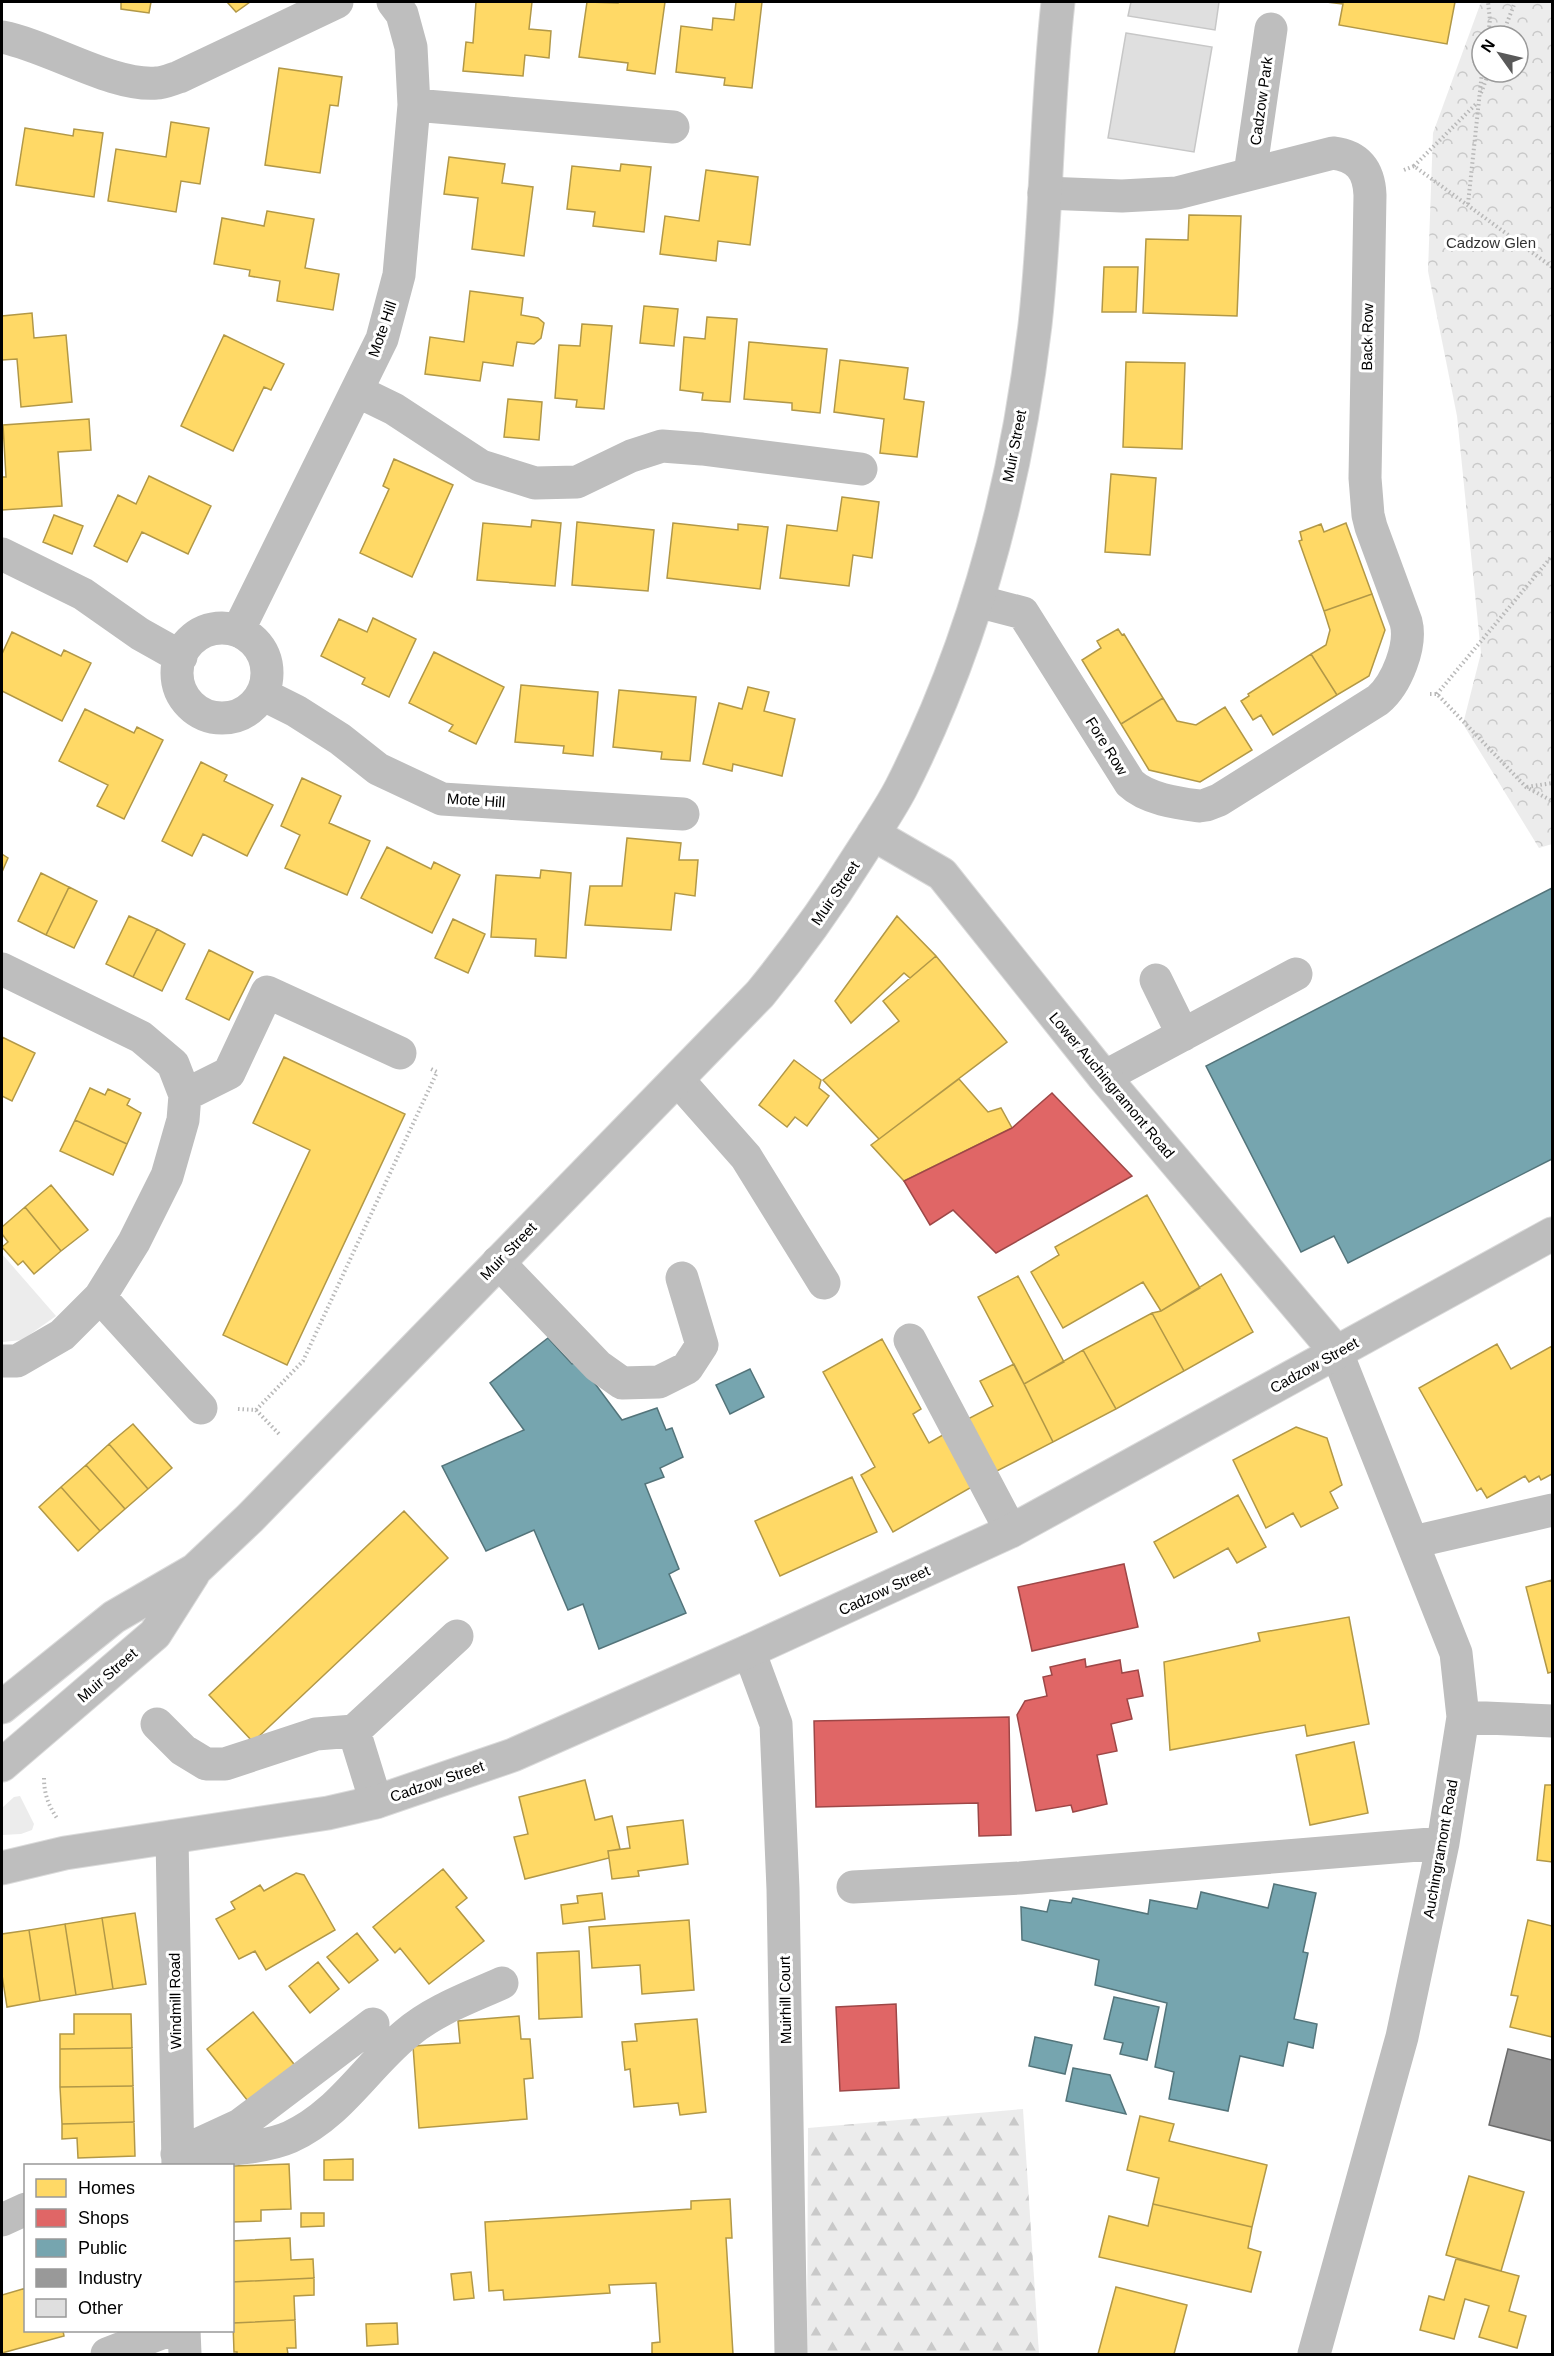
<svg xmlns="http://www.w3.org/2000/svg" width="1554" height="2356" viewBox="0 0 1554 2356" font-family="Helvetica,sans-serif">
  <style>
    .grass { fill: #ececec }
    .forest { fill: url(#forest-firs) }
    .park { fill: url(#park-crowns); fill-rule: evenodd }
    .homes { fill: #ffd966; stroke: #b29847; stroke-width: 1.5 }
    .shops { fill: #e06666; stroke: #9d4747; stroke-width: 1.5 }
    .public { fill: #76a5af; stroke: #53747a; stroke-width: 1.5 }
    .industry { fill: #999; stroke: #6b6b6b; stroke-width: 1.5 }
    .building { fill: #dfdfdf; stroke: #c7c7c7; stroke-width: 1.5 }
    .lines { fill: none; stroke-linecap: round; stroke-linejoin: round }
    .major-casing { stroke: #dbdbdb; stroke-width: 35 }
    .path { stroke: #b9b9b9; stroke-width: 4; stroke-dasharray: 1.5 3; stroke-linecap: butt }
    .minor { stroke: #bebebe; stroke-width: 33 }
    .major { stroke: #bebebe; stroke-width: 33 }
    .labels { text-anchor: middle; dominant-baseline: central; stroke-width: 6; stroke-linejoin: round; paint-order: stroke }
    .street-label { font-size: 15px; fill: #000; stroke: #fff }
    .park-label { font-size: 15px; fill: #333; stroke: #fff }
  </style>
  <defs>
    <pattern id="forest-firs" width="22" height="20" patternUnits="userSpaceOnUse" patternTransform="scale(1.5)"><rect width="22" height="20" fill="#ececec"/><path d="M5 1l3.5 6h-7zM16 11l3.5 6h-7z" fill="#c9c9c9"/></pattern>
    <pattern id="park-crowns" width="20" height="18" patternUnits="userSpaceOnUse" patternTransform="scale(1.5)"><rect width="20" height="18" fill="#ececec"/><path d="M2 6a3 3 0 1 1 6 0M12 15a3 3 0 1 1 6 0" fill="none" stroke="#c9c9c9"/></pattern>
  </defs>
  <rect width="100%" height="100%" fill="#fff"/>
  <path class="grass" d="M2,1254L56,1316L22,1340L2,1342Z
    M20,1796L34,1824L32,1830L21,1834L2,1835V1808L14,1797Z"/>
  <path class="forest" d="M1023,2109L1039,2354H807L808,2128Z"/>
  <path class="park" d="M1481,2H1552V844L1539,848L1463,724L1481,653L1457,416L1428,271L1433,133ZM1482,36H1518V72H1482Z"/>
  <path class="homes" d="M121,2H151L149,13L121,9Z
    M227,2H250L236,12Z
    M476,2H532L529,29L551,31L549,58L525,55L523,76L463,71L466,42L473,43Z
    M587,2L618,3V2H665L655,74L627,70L628,63L579,57Z
    M736,2H762L752,88L724,85L725,78L676,72L681,26L712,30L713,18L734,20Z
    M1326,2H1455L1447,44L1339,25L1343,4Z
    M279,68L342,77L338,106L330,105L320,173L265,165Z
    M171,122L209,128L200,184L181,181L176,212L108,201L116,149L166,157Z
    M25,128L73,136L74,129L103,133L94,197L16,185Z
    M449,157L505,164L502,183L533,187L524,256L472,249L478,198L444,194Z
    M621,164L651,167L644,232L593,226L595,212L567,209L572,166L620,171Z
    M706,170L758,177L750,245L718,241L716,261L660,254L665,216L699,221Z
    M267,211L314,219L305,268L339,274L333,310L277,301L280,281L249,276L250,270L214,264L222,218L264,226Z
    M1189,215L1241,216L1237,316L1143,313L1146,239L1188,240Z
    M1104,267H1138L1136,312H1102Z
    M470,291L523,298L521,315L538,318L544,323L541,338L534,344L517,342L513,366L483,362L480,381L425,374L430,337L464,342Z
    M644,306L678,309L674,346L640,343Z
    M32,313L34,338L66,335L72,402L21,407L17,359L2,360V316Z
    M707,317L737,319L730,402L702,400L703,393L680,390L684,337L705,339Z
    M582,324L612,326L604,409L576,407L577,400L555,398L559,345L580,346Z
    M224,335L284,364L271,390L264,387L233,451L181,426Z
    M749,342L827,349L820,413L792,410V403L744,399Z
    M840,360L908,368L904,399L924,402L917,457L880,453L884,419L834,412Z
    M1126,362L1185,363L1182,449L1123,447Z
    M508,399L542,402L539,440L504,437Z
    M89,419L91,450L58,452L62,506L2,510V477H6L3,425Z
    M394,459L453,485L412,577L360,553L389,489L383,486Z
    M1111,474L1156,478L1150,555L1105,552Z
    M149,476L211,506L188,554L142,532L127,562L94,546L118,495L136,504Z
    M842,497L879,502L872,558L853,555L849,586L780,578L787,525L837,531Z
    M54,515L83,526L72,554L43,542Z
    M532,520L561,523L555,586L477,580L483,523L531,527Z
    M577,522L654,530L648,591L572,585Z
    M673,523L738,530V524L768,527L760,589L667,578Z
    M1346,523L1372,594L1324,611L1299,541L1302,540L1300,532L1321,524L1324,532Z
    M1372,594L1385,630L1369,676L1337,695L1311,654L1326,645L1330,630L1324,611Z
    M373,618L416,639L389,697L362,684L365,678L321,656L339,619L367,632Z
    M1118,629L1122,635L1124,634L1163,698L1121,724L1082,660L1101,648L1097,641Z
    M12,632L61,656L64,650L91,663L62,721L2,691V654Z
    M434,652L504,687L476,744L449,731L453,725L409,703Z
    M1311,654L1337,695L1273,735L1261,715L1253,720L1241,701L1249,696L1248,694Z
    M521,685L598,692L593,756L563,753L564,746L515,742Z
    M748,687L769,692L764,711L795,719L782,776L733,764L732,771L703,764L719,703L742,709Z
    M619,690L696,697L690,761L661,759L662,752L613,747Z
    M1163,698L1177,721L1196,725L1225,707L1252,750L1200,782L1149,770L1121,724Z
    M85,709L134,733L137,727L163,740L124,819L97,806L108,785L59,761Z
    M201,762L227,775L224,781L273,805L247,856L203,834L192,856L162,841Z
    M302,778L341,796L329,823L370,841L347,895L285,868L300,835L281,826Z
    M627,838L681,843L679,860H698L695,896L675,893L671,930L585,925L590,886H622Z
    M387,847L431,869L434,862L460,875L432,933L361,898Z
    M2,854L8,858L2,872Z
    M541,870L571,873L566,958L535,956L536,939L491,937L496,875L540,878Z
    M41,873L69,887L46,935L18,921Z
    M69,887L97,901L74,948L46,935Z
    M129,916L157,929L133,977L106,964Z
    M897,916L936,956L910,978L904,973L851,1023L835,1001Z
    M453,919L485,934L468,973L435,958Z
    M157,929L185,944L162,991L133,977Z
    M209,950L253,972L229,1020L186,999Z
    M936,956L1007,1042L879,1139L823,1080L899,1021L883,1001Z
    M2,1037L35,1053L12,1101L2,1096Z
    M284,1057L405,1114L287,1365L223,1335L310,1150L253,1123Z
    M794,1060L821,1080L819,1088L829,1096L807,1126L795,1117L787,1127L759,1105Z
    M959,1079L988,1112L1001,1108L1012,1128L904,1181L871,1145Z
    M90,1088L105,1095L108,1089L130,1099L127,1105L141,1113L127,1144L75,1120Z
    M75,1120L127,1144L113,1175L60,1151Z
    M51,1185L88,1230L61,1251L25,1207Z
    M1147,1195L1200,1288L1161,1311L1143,1282L1063,1328L1031,1272L1059,1255L1055,1247Z
    M25,1207L61,1251L34,1274L23,1261L18,1265L2,1247L8,1242L2,1234V1227Z
    M1221,1274L1253,1332L1184,1371L1152,1313L1161,1311Z
    M1018,1276L1064,1362L1024,1384L978,1297Z
    M1152,1313L1184,1371L1116,1409L1083,1350Z
    M882,1339L921,1409L913,1414L929,1443L948,1432L977,1484L893,1532L861,1475L875,1467L823,1372Z
    M1497,1344L1511,1369L1552,1346V1474L1541,1480L1539,1476L1529,1482L1525,1476L1487,1498L1481,1488L1477,1491L1419,1388Z
    M1083,1350L1116,1409L1053,1442L1024,1384Z
    M1014,1364L1053,1442L989,1475L962,1422L993,1406L980,1381Z
    M133,1424L172,1468L148,1489L109,1444Z
    M1296,1427L1327,1438L1342,1485L1330,1492L1338,1508L1301,1527L1293,1513L1266,1528L1233,1460Z
    M109,1444L148,1489L125,1509L86,1465Z
    M86,1465L125,1509L100,1531L61,1487Z
    M852,1477L877,1532L780,1576L755,1521Z
    M61,1487L100,1531L78,1551L39,1507Z
    M1238,1495L1266,1547L1237,1563L1228,1548L1174,1578L1154,1542Z
    M404,1511L448,1558L253,1742L209,1695Z
    M1552,1580V1672L1548,1673L1526,1587Z
    M1349,1617L1369,1724L1307,1736L1305,1725L1170,1750L1164,1662L1260,1641L1258,1633Z
    M1354,1742L1368,1813L1310,1825L1296,1755Z
    M585,1780L595,1820L612,1816L620,1849L608,1851L609,1858L525,1879L514,1837L528,1834L519,1797Z
    M1545,1785H1552V1862L1537,1860Z
    M683,1820L688,1864L638,1871L639,1876L612,1879L608,1851L630,1848L627,1827Z
    M443,1869L467,1898L456,1907L484,1941L429,1984L400,1948L395,1953L373,1927Z
    M296,1873L304,1875L335,1930L266,1970L255,1951L239,1959L216,1919L235,1909L231,1902L260,1885L264,1891Z
    M602,1893L605,1919L563,1924L561,1905L578,1903L577,1896Z
    M135,1913L146,1984L113,1989L102,1918Z
    M102,1918L113,1989L76,1995L65,1924Z
    M689,1920L694,1990L642,1994L640,1965L592,1968L589,1927Z
    M1528,1920L1552,1926V2037L1510,2027L1518,1996L1511,1995Z
    M65,1924L76,1995L40,2001L29,1930Z
    M29,1930L40,2001L7,2007L2,1975V1934Z
    M357,1933L378,1960L349,1983L327,1957Z
    M579,1951L582,2017L539,2019L537,1953Z
    M318,1962L339,1989L310,2013L289,1986Z
    M253,2012L297,2068L251,2105L207,2049Z
    M74,2014H131L132,2048L60,2049V2034H74Z
    M519,2016L521,2039H530L533,2078L524,2079L527,2119L419,2128L413,2046L460,2043L458,2021Z
    M697,2019L706,2112L680,2115L678,2103L634,2107L630,2069L625,2070L622,2042L637,2041L635,2024Z
    M132,2048L133,2086L60,2087V2049Z
    M133,2086L134,2122L62,2124L60,2087Z
    M1140,2116L1174,2124L1169,2141L1267,2165L1252,2227L1153,2204L1159,2178L1127,2170Z
    M134,2122L135,2156L78,2158L77,2138L62,2139V2124Z
    M353,2159V2180H324V2160Z
    M289,2164L291,2209L261,2210V2221L232,2222V2166Z
    M1469,2176L1524,2192L1501,2271L1446,2255Z
    M730,2199L732,2238H726L733,2354H652V2343L660,2342L656,2283L609,2285L610,2293L504,2300L503,2290L489,2291L485,2222L691,2209V2201Z
    M1153,2204L1252,2227L1248,2248L1261,2252L1251,2292L1099,2257L1109,2216L1148,2226Z
    M301,2213H324V2226L301,2227Z
    M290,2238L291,2260L313,2259L314,2278L232,2282V2241Z
    M1456,2259L1519,2276L1509,2311L1526,2316L1517,2348L1479,2337L1489,2306L1465,2299L1454,2339L1420,2330L1429,2296L1444,2300Z
    M471,2272L474,2298L454,2300L451,2274Z
    M314,2278V2295L294,2296L295,2320L233,2323L232,2282Z
    M1116,2287L1187,2305L1174,2354H1098Z
    M26,2288V2330H64L63,2331L64,2336L2,2353V2295Z
    M295,2320L296,2348H287L288,2354H237V2352H234L233,2323Z
    M397,2323L398,2344L367,2346L366,2324Z"/>
  <path class="shops" d="M1052,1093L1132,1176L996,1253L953,1210L930,1225L904,1181L1012,1128Z
    M1124,1564L1138,1627L1032,1651L1018,1587Z
    M1085,1659L1086,1667L1120,1660L1122,1673L1138,1670L1143,1696L1127,1699L1132,1719L1111,1724L1117,1751L1097,1755L1107,1804L1073,1812L1071,1805L1036,1811L1017,1715L1025,1701L1047,1696L1043,1677L1052,1675L1050,1667Z
    M1009,1717L1011,1835L979,1836L978,1803L816,1807L814,1721Z
    M896,2004L899,2088L840,2091L836,2007Z"/>
  <path class="public" d="M1552,888V1159L1348,1263L1334,1236L1301,1252L1206,1066Z
    M548,1338L572,1364L579,1362L622,1420L657,1408L666,1430L672,1428L683,1457L660,1468L664,1477L645,1484L679,1569L669,1574L686,1613L599,1649L583,1604L568,1610L534,1530L486,1551L442,1466L524,1430L490,1383Z
    M750,1369L764,1397L730,1414L716,1385Z
    M1274,1884L1316,1893L1303,1952L1308,1953L1294,2019L1317,2024L1313,2048L1288,2042L1283,2066L1240,2056L1228,2111L1169,2099L1174,2072L1155,2067L1167,2003L1095,1985L1099,1960L1022,1940L1021,1907L1047,1912L1050,1900L1071,1903L1073,1898L1148,1914L1150,1900L1197,1909L1201,1892L1268,1908Z
    M1114,1997L1159,2007L1147,2060L1120,2054L1123,2043L1104,2039Z
    M1035,2037L1072,2045L1065,2074L1029,2066Z
    M1073,2068L1110,2075L1126,2114L1066,2101Z"/>
  <path class="industry" d="M1508,2049L1552,2060V2141L1489,2125Z"/>
  <path class="building" d="M1131,2H1219L1215,30L1128,16Z
    M1126,33L1212,47L1194,152L1108,138Z"/>
  <g class="lines">
    <g class="major-casing">
      <path id="major" d="M873,834L942,874L1104,1077L1337,1353
        M2,1707L114,1617L195,1570L250,1518L760,994C796,950 829,904 859,856C873,834 889,811 901,788C974,644 1016,485 1035,325C1047,218 1046,109 1058,2
        M2,1765L155,1634L193,1574
        M2,1868L65,1853L328,1813L376,1802L513,1755L749,1651L1011,1531L1552,1234"/>
    </g>
    <path class="path" d="M1488,36L1490,20L1488,2
      M1502,36L1515,2
      M1481,93L1489,72
      M1414,166L1477,103
      M1404,170L1414,166L1552,267
      M1468,204L1482,72
      M1430,694H1437L1526,787L1552,801
      M1437,694L1552,556
      M1527,787L1552,783
      M238,1409L256,1410L280,1435
      M256,1410L303,1361L437,1072L431,1069
      M44,1778C44,1793 48,1805 57,1818"/>
    <path class="minor" d="M2,37C49,46 112,87 157,83C164,83 172,79 179,77L337,2
      M414,105L673,127
      M1250,174L1271,29
      M357,391L394,409L481,466L535,483L577,482L631,456L662,446L702,449L861,469
      M2,554L83,594L140,634L181,657
      M977,601L1023,613L1130,783C1147,799 1177,803 1199,806L1206,805L1219,800L1378,700C1397,684 1412,645 1406,622L1371,527L1368,515L1365,478L1370,195C1369,170 1358,156 1333,153L1177,193L1122,196L1044,193
      M177 673a45 45 0 1 1 90 0a45 45 0 1 1-90 0Z
      M238,631L382,339L399,275L414,105L411,47L402,14L393,2
      M262,694L296,711L340,739L378,769L442,799L683,814
      M2,969L141,1037L173,1064L185,1095L183,1120L167,1176L134,1242L100,1297L62,1335L17,1361H2
      M1156,980L1183,1035
      M1104,1077L1296,974
      M678,1080L746,1157L824,1283
      M185,1095L229,1073L267,992L400,1053
      M498,1262L598,1366L622,1383L659,1382L687,1368L702,1345L682,1278
      M100,1297L201,1408
      M910,1340L1011,1531
      M1413,1542L1552,1510
      M749,1651L776,1724L783,1889L791,2354
      M1463,1717L1552,1721
      M157,1724L183,1750L206,1764H225L316,1734L354,1731L457,1636
      M354,1731L376,1802
      M172,1837L178,2166
      M853,1887L1020,1878L1443,1843
      M201,2143L240,2125L373,2024
      M177,2154C210,2150 261,2150 290,2137C339,2115 366,2067 406,2034C434,2010 469,1998 502,1983
      M2,2220L26,2209
      M184,2330L185,2354
      M107,2354L169,2330
      M1314,2354L1402,2037L1443,1843L1463,1717L1456,1653L1337,1353"/>
    <use href="#major" class="major"/>
  </g>
  <g class="labels">
    <g class="street-label">
      <text transform="translate(1261 101) rotate(-82)">Cadzow Park</text>
      <text transform="translate(382 329) rotate(-71)">Mote Hill</text>
      <text transform="translate(1367 337) rotate(-89)">Back Row</text>
      <text transform="translate(1014 446) rotate(-79)">Muir Street</text>
      <text transform="translate(1107 746) rotate(58)">Fore Row</text>
      <text transform="translate(476 800) rotate(4)">Mote Hill</text>
      <text transform="translate(835 893) rotate(-56)">Muir Street</text>
      <text transform="translate(1112 1085) rotate(50)">Lower Auchingramont Road</text>
      <text transform="translate(508 1251) rotate(-46)">Muir Street</text>
      <text transform="translate(1314 1365) rotate(-29)">Cadzow Street</text>
      <text transform="translate(884 1590) rotate(-25)">Cadzow Street</text>
      <text transform="translate(107 1675) rotate(-41)">Muir Street</text>
      <text transform="translate(437 1781) rotate(-19)">Cadzow Street</text>
      <text transform="translate(1440 1849) rotate(-80)">Auchingramont Road</text>
      <text transform="translate(785 2000) rotate(-91)">Muirhill Court</text>
      <text transform="translate(175 2001) rotate(-91)">Windmill Road</text>
    </g>
    <g class="park-label">
      <text x="1491" y="242">Cadzow Glen</text>
    </g>
  </g>
  <rect width="1554" height="2356" fill="none" stroke="#000000" stroke-width="6"/>
  <rect x="24" y="2164" width="210" height="168" fill="#ffffff" stroke="#999999" stroke-width="1.5"/>
  <rect x="36" y="2179" width="30" height="18" fill="#ffd966" stroke="#999999" stroke-width="1.5"/>
  <text x="78" y="2194" font-size="18" fill="#000000">Homes</text>
  <rect x="36" y="2209" width="30" height="18" fill="#e06666" stroke="#999999" stroke-width="1.5"/>
  <text x="78" y="2224" font-size="18" fill="#000000">Shops</text>
  <rect x="36" y="2239" width="30" height="18" fill="#76a5af" stroke="#999999" stroke-width="1.5"/>
  <text x="78" y="2254" font-size="18" fill="#000000">Public</text>
  <rect x="36" y="2269" width="30" height="18" fill="#999999" stroke="#999999" stroke-width="1.5"/>
  <text x="78" y="2284" font-size="18" fill="#000000">Industry</text>
  <rect x="36" y="2299" width="30" height="18" fill="#dfdfdf" stroke="#999999" stroke-width="1.5"/>
  <text x="78" y="2314" font-size="18" fill="#000000">Other</text>
  <g transform="translate(1500 54) rotate(304)"><circle r="28" fill="#ffffff" stroke="#999999" stroke-width="1.5"/>
  <path d="M0-4.5L10 22L0 15L-10 22Z" fill="#595959"/>
  <text y="-9" font-size="16" font-weight="bold" text-anchor="middle" fill="#000000">N</text>
  </g>
</svg>
